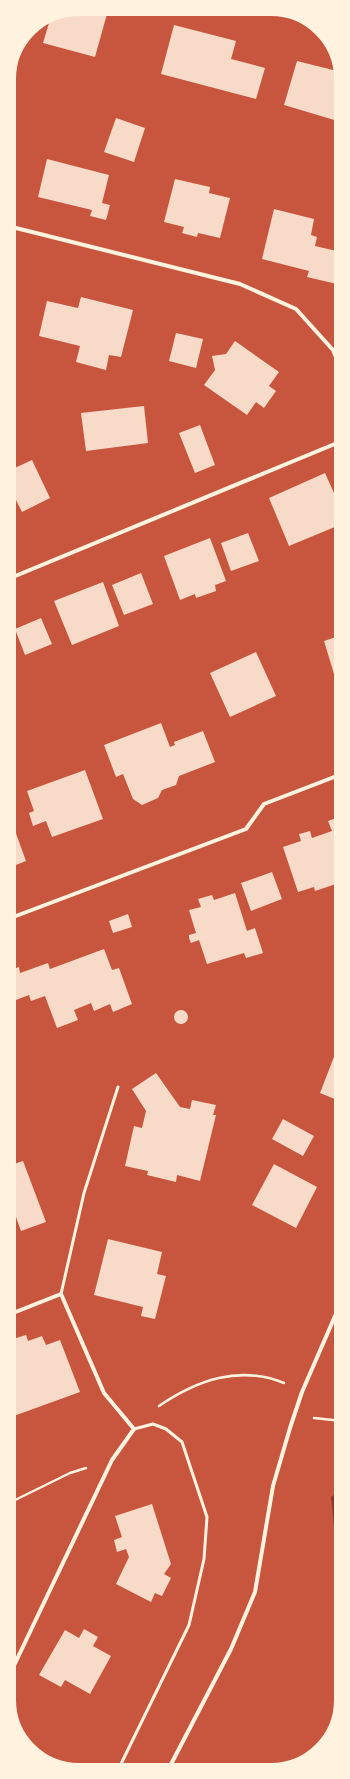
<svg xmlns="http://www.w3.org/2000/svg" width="350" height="1779" viewBox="0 0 350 1779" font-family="'PT Sans',sans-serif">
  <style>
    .water { fill: #8f3625 }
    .building { fill: #f7dbc8 }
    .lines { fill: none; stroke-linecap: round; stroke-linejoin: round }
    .path { stroke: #fff3e0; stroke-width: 2.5 }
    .service { stroke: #fff3e0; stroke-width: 3 }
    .minor { stroke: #fff3e0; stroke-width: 4 }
    .rim { fill: none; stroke: #fff3e0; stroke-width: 2 }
  </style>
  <rect width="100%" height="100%" fill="#c8553d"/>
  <path class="water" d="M342,1490V1581H340L331,1497Z"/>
  <path class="building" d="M52,13L107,14L95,57L43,43Z
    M174,25L236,41L231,59L265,68L256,99L161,74Z
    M297,61L341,72V122L284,105Z
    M116,118L145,128L134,162L104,152Z
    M8,155L16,156L9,185H8Z
    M47,159L109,175L102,203L110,205L106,220L90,216L92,210L38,197Z
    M175,179L210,187L209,193L230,198L220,238L198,233L197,237L182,233L184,227L164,222Z
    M274,209L314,219L311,235L317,237L315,246L341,252V269L337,284L307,277L309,271L262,259Z
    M8,291L15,293L9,318L8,317Z
    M81,297L133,310L121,357L109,355L106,370L76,362L80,346L39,336L47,301L78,308Z
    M176,333L203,339L196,368L169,361Z
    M235,341L279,372L269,386L276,391L264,408L256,402L247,415L204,385L215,370L212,356L226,354Z
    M144,406L148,443L86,451L81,413Z
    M200,425L215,465L195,473L179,433Z
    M32,460L50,498L22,512L8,484V471Z
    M325,473L342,511V524L289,546L269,498Z
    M248,533L259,561L231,571L221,543Z
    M210,538L226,581L215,585L216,591L196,598L195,594L180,600L164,556Z
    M141,573L153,604L124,615L112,585Z
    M103,582L119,626L72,645L54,601Z
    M342,602V615H341L338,604Z
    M41,618L52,644L25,655L15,629Z
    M342,635V697H341L324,641Z
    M8,651L12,662L8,663Z
    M256,652L276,696L230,717L210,673Z
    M161,723L170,747L175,745L174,742L203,731L215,762L179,776L176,785L162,790L158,798L142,805L133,799L123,774L116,777L104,745Z
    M85,770L103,819L52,837L46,821L33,826L29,813L34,811L27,791Z
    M342,816V877L335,879L336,884L315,891L314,887L298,892L283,847L301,841L299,834L303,833L310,831L312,838L332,831L328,821Z
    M8,817H10L26,861L8,868Z
    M272,872L282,899L251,911L241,883Z
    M235,893L247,931L255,928L263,953L246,958L244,953L207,964L199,940L191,943L189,938V935L196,933L189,910L201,907L198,899L212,895L214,900Z
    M128,914L132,927L113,933L109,921Z
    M104,949L112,970L119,968L132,1004L113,1012L110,1004L94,1011L91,1003L74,1010L78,1020L57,1028L45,996L31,1001L29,995L8,1003V971L19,967L20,973L48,963L50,969Z
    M174 1017a7 7 0 1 1 14 0a7 7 0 1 1-14 0Z
    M342,1036V1102L320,1093Z
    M156,1073L180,1107L190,1109L192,1100L216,1105L213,1115H216L200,1181L177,1175L176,1182L147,1175L148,1171L125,1166L134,1126L142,1128L146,1111L132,1089Z
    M283,1119L314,1136L303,1156L272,1139Z
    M23,1161L46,1222L21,1231L16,1217L8,1220V1166Z
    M274,1164L317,1187L296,1228L252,1205Z
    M108,1239L162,1252L157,1274L166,1276L155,1319L141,1316L143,1307L94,1295Z
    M26,1335L28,1341L42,1336L46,1345L60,1340L80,1392L11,1417L9,1410L8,1349L15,1346L13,1339Z
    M152,1504L171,1564L164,1574L171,1578L162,1596L155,1593L151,1602L116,1584L129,1557L126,1549L117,1552L114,1540L122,1537L115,1516Z
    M84,1629L98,1637L93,1646L111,1656L90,1694L65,1680L61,1687L39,1675L65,1630L79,1638Z
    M35,1751L66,1766L64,1769L35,1752Z"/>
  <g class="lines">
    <path class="path" d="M159,1406C197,1380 239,1365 284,1383
      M314,1418L342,1421
      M9,1503L70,1473L86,1468
      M302,1760L325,1743"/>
    <path class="service" d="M61,1294L84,1193L118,1087
      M118,1770L189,1625L204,1559L207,1517L182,1442L166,1429L153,1424L134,1429"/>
    <path class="minor" d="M278,11L298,16
      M8,226L240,284L296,309L333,350L341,369
      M8,579L342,441
      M8,919L246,829L264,804L342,774
      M8,1315L61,1294L104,1393L134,1429L112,1460L9,1676
      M168,1770L231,1649L255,1592L273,1486L290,1428L302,1392L342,1300"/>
  </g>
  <path d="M0 0H350V1779H0ZM79 15H271A64 64 0 0 1 335 79V1700A64 64 0 0 1 271 1764H79A64 64 0 0 1 15 1700V79A64 64 0 0 1 79 15Z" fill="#fff3e0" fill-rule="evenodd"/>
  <path class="rim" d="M79 15H271A64 64 0 0 1 335 79V1700A64 64 0 0 1 271 1764H79A64 64 0 0 1 15 1700V79A64 64 0 0 1 79 15Z"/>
</svg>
